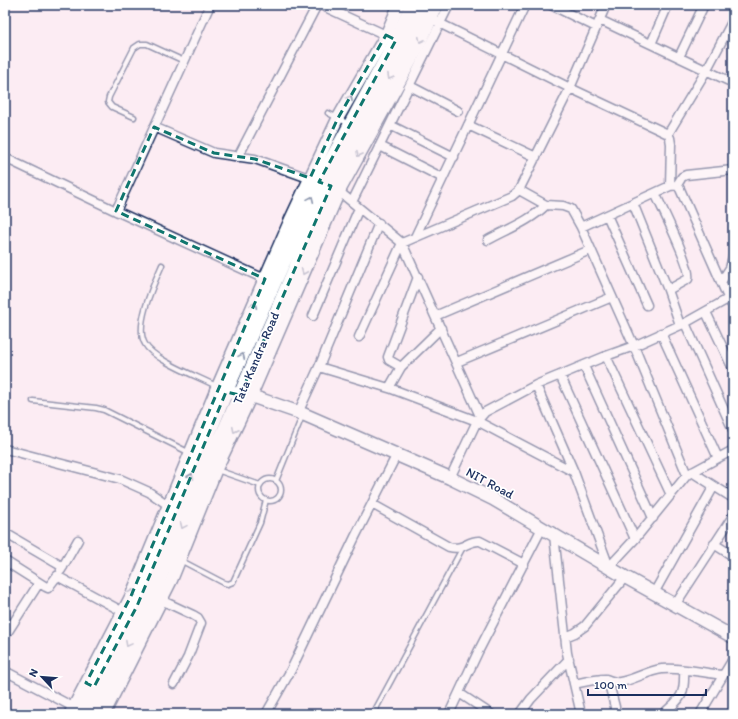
<svg xmlns="http://www.w3.org/2000/svg" width="738" height="719" viewBox="0 0 738 719" font-family="Itim,sans-serif">
  <style>
    .lines { fill: none; stroke-linecap: round; stroke-linejoin: round }
    .service-casing { stroke: #1b2f5e; stroke-width: 7 }
    .minor-casing { stroke: #1b2f5e; stroke-width: 11 }
    .tertiary-casing { stroke: #1b2f5e; stroke-width: 14 }
    .secondary-casing { stroke: #1b2f5e; stroke-width: 15 }
    .primary-casing { stroke: #1b2f5e; stroke-width: 16 }
    .service { stroke: #fff; stroke-width: 4 }
    .minor { stroke: #fff; stroke-width: 8 }
    .tertiary { stroke: #fff; stroke-width: 11 }
    .secondary { stroke: #fff; stroke-width: 12 }
    .primary { stroke: #fff; stroke-width: 13 }
    .oneway { stroke: #8d97ae }
    .marked { fill: none; stroke: #0f766e; stroke-width: 3; stroke-dasharray: 8 5; stroke-linejoin: round }
    .labels { text-anchor: middle; dominant-baseline: central; stroke-width: 3.5; stroke-linejoin: round; paint-order: stroke }
    .street-label { font-size: 13px; fill: #1b2f5e; stroke: #fff }
  </style>
  <rect width="100%" height="100%" fill="#fcecf3"/>
  <filter id="ink" filterUnits="userSpaceOnUse"><feTurbulence type="fractalNoise" baseFrequency=".025" numOctaves="2"/><feDisplacementMap in="SourceGraphic" scale="8" xChannelSelector="R" yChannelSelector="G"/><feConvolveMatrix kernelMatrix="1 2 1 2 8 2 1 2 1" color-interpolation-filters="sRGB"/></filter>
  <g filter="url(#ink)">
    <g class="lines">
      <g class="service-casing">
        <path id="service" d="M328,113L349,124
          M134,117L112,107L108,102L109,97L134,48L140,44H147L184,61
          M162,265C154,283 134,326 145,344C153,360 199,377 216,386
          M33,401L96,408L104,410L190,453
          M217,470L260,485
          M259 490a11 11 0 1 1 22 0a11 11 0 1 1-22 0Z
          M276,481L303,414
          M180,560L224,583L228,584L233,582L260,523L266,500
          M373,714L463,547"/>
      </g>
      <g class="minor-casing">
        <path id="minor" d="M321,5L390,37
          M551,5L596,27
          M431,19L570,88L668,134L670,138L671,144L670,186
          M600,20L733,83
          M651,44L668,5
          M679,57L704,5
          M410,86L458,111
          M390,125L454,157
          M468,125L536,157
          M154,127L214,153L255,159L314,180
          M668,134L706,71L733,20
          M380,146L443,178
          M238,157L317,5
          M5,158L116,211L269,281
          M677,185L682,177L686,175L733,170
          M336,189L402,243L480,416
          M519,190L546,205L563,206L571,209L581,227L634,346L687,475
          M655,193C661,206 693,270 688,279L668,290
          M352,202L449,5
          M633,203L668,290L680,325
          M116,211L210,5
          M607,215L647,305
          M581,227L670,186L677,185L680,189L729,300
          M416,235L525,5
          M488,240C508,229 530,221 546,205
          M721,282L730,268L733,256
          M706,312L733,369
          M313,316L359,208
          M435,316L590,250
          M685,323L733,430
          M661,333L718,458
          M359,337L402,243L512,196L519,190L570,88L606,5
          M606,356L671,495
          M457,362L612,297
          M584,366L653,518
          M319,367L392,389L477,421L574,472
          M401,367L441,328
          M560,375L635,539
          M536,385L574,472L609,567L635,539L687,475L733,450
          M389,388L401,367L389,360L388,357L418,277
          M298,413L319,367L379,223
          M5,449L120,479L149,492L168,505
          M692,472L733,498
          M450,478L477,421L485,412L536,385L606,356L634,346L685,323L726,300H729L733,306
          M372,504L449,547C464,551 467,540 480,541L524,564
          M5,533L63,567
          M554,535L567,653L581,714
          M714,544L733,556
          M5,561L46,587L48,588L57,576L127,614
          M61,570L78,540
          M654,593L714,486
          M161,600L193,615L198,618L201,623L188,657L174,684
          M675,605L733,516
          M5,636L39,583
          M565,637L575,633L585,626L625,577
          M5,671L77,709
          M608,680L615,707V714
          M574,684C584,682 595,679 605,679C610,680 615,683 620,682C634,680 647,671 662,669C682,667 703,673 723,675
          M459,693L491,714
          M266,714L291,670L355,537L396,456
          M449,714L478,652L542,528
          M520,714L531,699L569,659
          M663,714C682,698 685,695 684,670
          M700,714L733,659"/>
      </g>
      <g class="tertiary-casing">
        <path id="tertiary" d="M70,714L131,596L216,390L291,218L338,118L386,35L399,5
          M104,714L172,579L216,470L251,396L339,192L417,50L438,5"/>
      </g>
      <g class="secondary-casing">
        <path id="secondary" d="M216,390L251,396L303,414L450,478L493,499L625,577L733,637"/>
      </g>
      <g class="primary-casing">
        <path id="primary" d="M80,714L137,606L226,392L319,182L396,40L412,5
          M92,714L145,612L331,186L406,47L426,5"/>
      </g>
      <use href="#service" class="service"/>
      <use href="#minor" class="minor"/>
      <use href="#tertiary" class="tertiary"/>
      <use href="#secondary" class="secondary"/>
      <use href="#primary" class="primary"/>
    </g>
    <defs><path id="oneway-chevron" d="M-2-3.5L2.5 0L-2 3.5" fill="none" stroke-width="1.6" stroke-linecap="round" stroke-linejoin="round"/></defs>
    <g class="oneway">
      <use href="#oneway-chevron" transform="translate(421 40) rotate(116)"/>
      <use href="#oneway-chevron" transform="translate(390 77) rotate(119)"/>
      <use href="#oneway-chevron" transform="translate(350 98) rotate(-60)"/>
      <use href="#oneway-chevron" transform="translate(359 154) rotate(119)"/>
      <use href="#oneway-chevron" transform="translate(311 199) rotate(-66)"/>
      <use href="#oneway-chevron" transform="translate(304 272) rotate(113)"/>
      <use href="#oneway-chevron" transform="translate(254 305) rotate(-67)"/>
      <use href="#oneway-chevron" transform="translate(242 356) rotate(-66)"/>
      <use href="#oneway-chevron" transform="translate(235 430) rotate(116)"/>
      <use href="#oneway-chevron" transform="translate(191 476) rotate(-67)"/>
      <use href="#oneway-chevron" transform="translate(183 526) rotate(114)"/>
      <use href="#oneway-chevron" transform="translate(132 592) rotate(-67)"/>
      <use href="#oneway-chevron" transform="translate(128 644) rotate(118)"/>
    </g>
  </g>
  <path d="M0 0H738V719H0ZM386,35L396,40L319,182L331,186L240,395L226,392L137,606L94,687L86,683L131,596L265,279L116,211L154,127L214,153L255,159L310,178L338,118Z" fill="#fcecf3" fill-opacity=".55" fill-rule="evenodd"/>
  <path class="marked" d="M386,35L396,40L319,182L331,186L240,395L226,392L137,606L94,687L86,683L131,596L265,279L116,211L154,127L214,153L255,159L310,178L338,118Z"/>
  <g class="labels">
    <g class="street-label">
      <text transform="translate(256 358) rotate(-67)">Tata Kandra Road</text>
      <text transform="translate(490 483) rotate(28)">NIT Road</text>
    </g>
  </g>
  <rect width="738" height="719" fill="none" stroke="#fff" stroke-width="20"/>
  <rect x="10" y="10" width="718" height="699" fill="none" stroke="#1b2f5e" stroke-width="1.5" filter="url(#ink)"/>
  <g transform="translate(42 677) rotate(296)" stroke="#ffffff" stroke-width="3" paint-order="stroke">
  <path d="M0-3L7 15L0 10L-7 15Z" fill="#1b2f5e"/>
  <text y="-6" font-size="11" font-weight="bold" text-anchor="middle" fill="#1b2f5e">N</text>
  </g>
  <path d="M588 689v6h118v-6" fill="none" stroke="#1b2f5e" stroke-width="2"/>
  <text x="594" y="689" font-size="12" fill="#1b2f5e" stroke="#ffffff" stroke-width="3" paint-order="stroke">100 m</text>
</svg>
